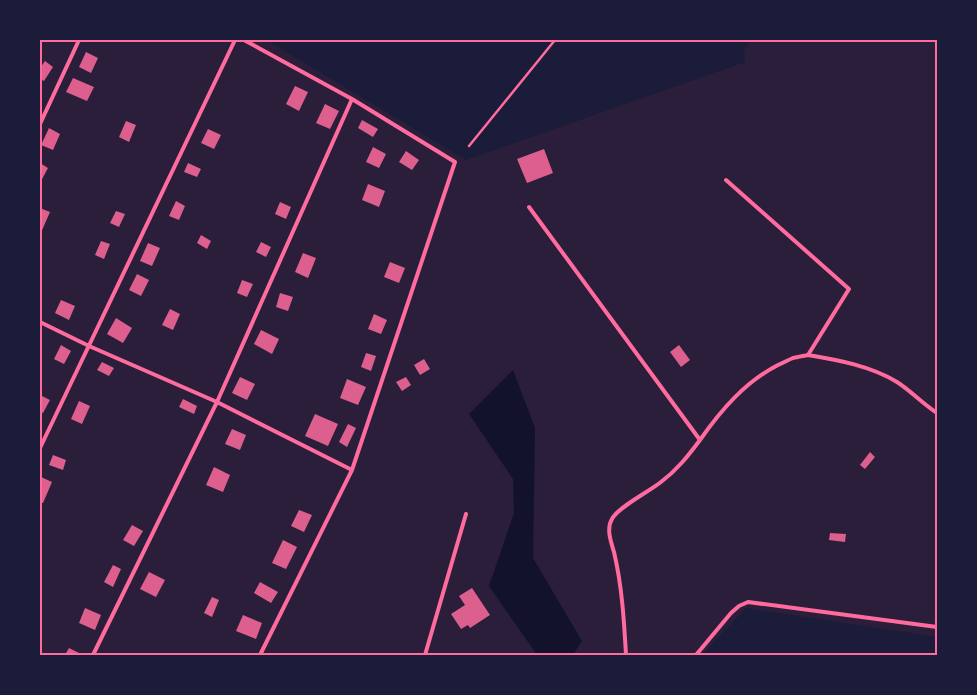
<svg xmlns="http://www.w3.org/2000/svg" width="977" height="695" viewBox="0 0 977 695" font-family="Lato,sans-serif">
  <style>
    .green { fill: #2a1e3b }
    .water { fill: #12122b }
    .building { fill: #dd5f8e }
    .lines { fill: none; stroke-linecap: round; stroke-linejoin: round }
    .path { stroke: #ff6b9d; stroke-width: 2.5 }
    .service { stroke: #ff6b9d; stroke-width: 4 }
    .neatline { fill: none; stroke: #ff6b9d; stroke-width: 2 }
  </style>
  <rect width="100%" height="100%" fill="#1b1b3a"/>
  <path class="green" d="M40,40H266L466,160L745,62L744,51L751,40H937V637L746,608L702,655H40Z"/>
  <path class="water" d="M513,370L535,428L533,558L582,641L573,655H537L489,586L514,513L513,479L469,414Z"/>
  <path class="building" d="M86,52L98,58L91,73L79,67Z
    M45,61L53,67L44,81L40,79V68Z
    M73,78L94,87L87,101L66,92Z
    M295,86L308,92L299,111L286,104Z
    M325,104L339,111L330,129L316,123Z
    M362,120L378,129L373,137L358,128Z
    M126,121L136,125L129,142L119,137Z
    M49,128L60,134L53,150L41,145Z
    M208,129L221,135L214,149L201,143Z
    M373,147L386,154L379,168L366,162Z
    M544,149L553,173L527,183L517,159Z
    M406,151L419,160L412,170L399,162Z
    M40,163L48,168L40,183Z
    M188,163L201,169L197,177L184,172Z
    M368,184L385,191L379,207L362,200Z
    M176,201L185,206L179,220L169,216Z
    M280,202L291,207L286,219L275,214Z
    M40,208L50,212L40,235Z
    M116,211L125,214L119,227L110,223Z
    M201,235L211,241L207,249L197,243Z
    M101,241L110,244L104,259L95,255Z
    M261,242L271,247L266,257L256,252Z
    M148,243L160,248L152,266L140,261Z
    M303,253L316,258L308,278L295,272Z
    M390,262L405,268L399,283L384,277Z
    M137,274L149,280L141,296L129,290Z
    M242,280L253,284L247,297L237,293Z
    M280,293L293,297L288,311L276,307Z
    M61,300L75,306L69,320L55,313Z
    M170,309L180,314L173,330L162,325Z
    M374,314L387,320L381,334L368,329Z
    M116,318L132,328L123,343L107,334Z
    M261,330L279,339L272,354L254,344Z
    M61,345L71,351L64,364L54,359Z
    M679,345L690,360L681,367L670,352Z
    M366,353L376,356L371,371L361,367Z
    M424,359L430,369L420,375L414,365Z
    M102,362L114,368L109,376L97,370Z
    M240,377L255,384L247,400L232,393Z
    M406,377L411,385L402,391L396,382Z
    M347,379L366,387L358,405L340,398Z
    M40,395L50,400L43,413L40,412Z
    M183,399L197,406L194,414L179,407Z
    M79,401L90,406L82,424L71,419Z
    M315,414L338,424L328,446L305,436Z
    M348,424L356,428L347,447L339,442Z
    M232,429L246,435L240,450L225,444Z
    M870,452L875,457L865,469L860,465Z
    M53,455L66,460L63,470L49,465Z
    M214,467L230,475L223,492L206,485Z
    M41,477L52,482L43,503L40,502Z
    M299,510L312,515L304,532L291,526Z
    M132,525L143,531L134,546L123,540Z
    M830,533L846,534L845,542L829,540Z
    M283,540L297,547L286,569L272,563Z
    M113,565L121,569L113,587L104,582Z
    M149,572L165,580L156,597L140,589Z
    M260,582L278,592L271,603L254,593Z
    M472,588L490,615L470,628L468,625L461,629L451,614L465,605L459,596Z
    M212,597L219,600L212,617L204,613Z
    M85,608L101,615L95,630L79,623Z
    M243,615L262,623L256,639L236,631Z
    M69,648L81,654L80,655H65Z"/>
  <g class="lines">
    <path class="path" d="M469,146L555,40"/>
    <path class="service" d="M244,40L352,99L455,162L352,470L260,655
      M40,124L79,40
      M726,180L849,289L808,355C838,360 871,366 897,382C911,391 923,404 937,413
      M529,207L700,440C688,456 677,470 661,482C650,491 618,507 612,519C606,529 611,542 614,552C622,586 624,620 626,655
      M40,322L89,346L217,402L352,470
      M700,440C721,410 745,382 778,365C783,363 788,360 793,358C797,357 803,356 808,355
      M40,448L235,40
      M93,655L217,402L352,99
      M425,655L466,514
      M696,655L731,613L739,606L748,602L937,627"/>
  </g>
  <rect width="977" height="695" fill="none" stroke="#1b1b3a" stroke-width="82"/>
  <rect x="41" y="41" width="895" height="613" class="neatline"/>
</svg>
